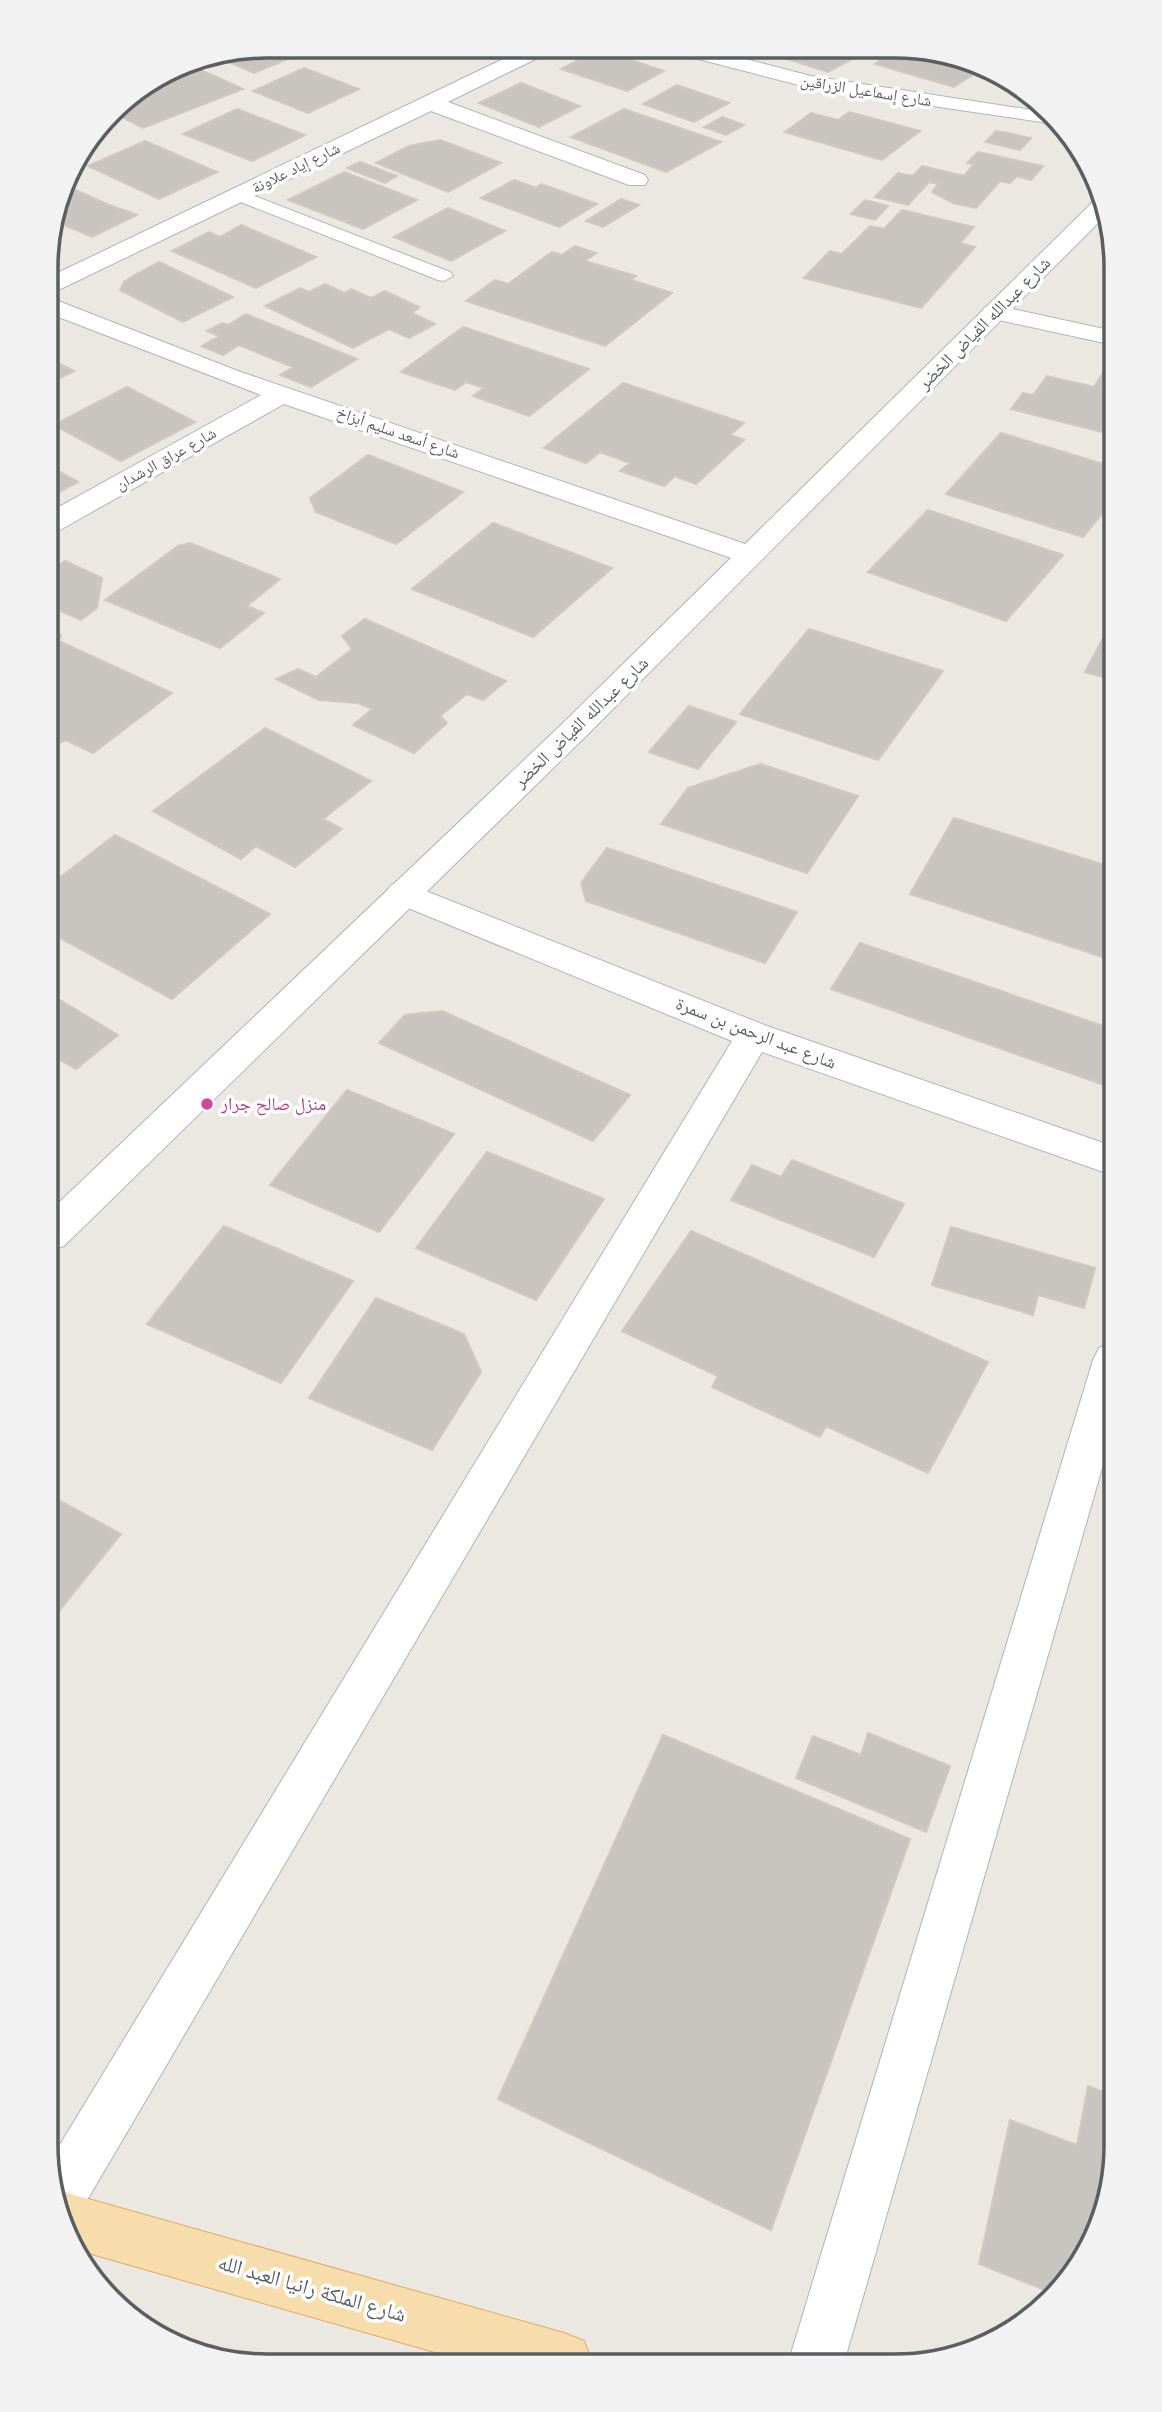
<svg xmlns="http://www.w3.org/2000/svg" width="1162" height="2412" viewBox="0 0 1162 2412" font-family="'Varela Round','Noto Naskh Arabic',sans-serif">
  <style>
    .building { fill: #c8c4c0; stroke: #cfc8c0; stroke-width: 2 }
    .lines { fill: none; stroke-linecap: round; stroke-linejoin: round }
    .lane-casing { stroke: #b1b4b7; stroke-width: 2 }
    .street-casing { stroke: #b1b4b7; stroke-width: 2 }
    .secondary-casing { stroke: #b0b5b7; stroke-width: 2 }
    .primary-casing { stroke: #e2a963; stroke-width: 2 }
    .lane { fill: #fff; fill-rule: evenodd }
    .street { fill: #fff; fill-rule: evenodd }
    .secondary { fill: #fff; fill-rule: evenodd }
    .primary { fill: #f6ddab; fill-rule: evenodd }
    .hotel-dot { fill: #d1479c; stroke: #fff; stroke-width: 2.5 }
    .labels { text-anchor: middle; dominant-baseline: central; stroke-width: 7; stroke-linejoin: round; paint-order: stroke }
    .far-street-label { font-size: 16px; fill: #595e60; stroke: #fff }
    .street-label { font-size: 18px; fill: #595e60; stroke: #fff }
    .hotel-label { font-size: 18px; fill: #b23c85; stroke: #fff; text-anchor: start }
    .near-street-label { font-size: 21px; fill: #595e60; stroke: #fff }
    .rim { fill: none; stroke: #595e60; stroke-width: 3.5 }
  </style>
  <rect width="100%" height="100%" fill="#ebe7e1"/>
  <path class="building" d="M267,46H284L302,53L254,73L215,56Z
    M599,49L664,71L627,91L561,69Z
    M756,49H870L828,72Z
    M898,49L938,50L980,70L954,87L875,64Z
    M183,62L243,89L143,128L112,112L121,101Z
    M304,68L359,89L308,113L253,91Z
    M521,83L580,106L539,127L479,103Z
    M677,85L729,103L694,122L643,104Z
    M237,109L305,135L252,161L183,134Z
    M624,109L721,142L666,172L571,137Z
    M849,112L920,131L882,160L785,132L811,113L838,120Z
    M722,117L744,125L726,135L704,127Z
    M996,131L1013,134L1031,138L1020,150L985,142Z
    M440,140L501,163L448,192L376,163L409,146Z
    M145,141L217,172L159,199L88,166Z
    M978,152L1043,166L1031,180L1017,176L1010,183L1000,181L976,208L953,203L932,192L938,184L929,182L908,205L875,197L898,173L913,176L922,166L964,176L974,164L967,163Z
    M360,162L397,176L385,183L347,168Z
    M344,172L417,200L363,229L288,200Z
    M514,180L536,188L541,184L597,204L559,227L481,198Z
    M64,185L109,205L137,215L92,237L53,220Z
    M621,199L639,205L603,227L586,221Z
    M865,200L888,206L875,220L851,214Z
    M448,208L505,231L451,261L394,237Z
    M902,210L974,227L960,243L975,247L921,308L804,278L830,251L842,254L870,226L884,229Z
    M241,225L316,257L256,288L172,251L209,232L220,237Z
    M575,246L596,253L585,261L636,276L631,280L672,293L605,346L466,301L495,280L508,284L552,252L562,255Z
    M159,262L233,297L183,322L120,290L124,282L131,277Z
    M325,284L344,293L351,289L371,298L385,291L419,307L412,313L435,324L409,338L389,329L353,348L265,306L300,288L309,292Z
    M246,314L357,359L311,387L280,375L293,367L239,345L223,355L202,346L219,336L207,331L222,323L228,325Z
    M463,327L589,369L529,416L473,396L484,388L466,382L455,390L401,372Z
    M48,358L74,371L48,384Z
    M1103,373L1109,375L1110,434L1011,409L1023,393L1033,395L1047,376L1094,387Z
    M623,383L744,423L730,435L744,440L696,484L675,476L664,486L620,471L630,463L600,452L586,463L544,448Z
    M127,387L195,422L121,461L54,425Z
    M1001,433L1110,466V504L1083,537L946,494Z
    M368,455L463,492L396,544L316,512L310,498Z
    M48,465L78,482L48,498Z
    M928,510L1063,555L1006,621L868,572Z
    M493,523L612,568L533,637L412,589Z
    M190,543L280,579L247,606L264,613L220,648L105,600L178,546Z
    M65,561L102,578L97,608L81,620L48,605V572Z
    M365,619L506,681L483,700L467,694L440,716L447,723L414,753L353,725L372,709L358,703L319,700L276,679L298,669L316,677L352,649L342,636Z
    M1110,625L1111,679L1085,672Z
    M809,629L943,671L878,760L740,714Z
    M49,630L61,635L59,641L172,693L93,753L66,740L49,747Z
    M689,706L736,722L698,769L649,752Z
    M265,728L371,781L323,819L342,829L295,867L256,846L241,859L153,811Z
    M760,764L858,796L807,873L661,824L688,788Z
    M954,818L1111,867L1112,960L910,894Z
    M115,835L270,914L172,999L49,932V886Z
    M607,848L797,912L765,963L586,901L581,883Z
    M860,943L1112,1029L1110,1087L831,989Z
    M50,994L118,1035L76,1069L50,1054Z
    M442,1011L630,1095L593,1141L379,1043L405,1015Z
    M347,1090L454,1134L379,1232L270,1185Z
    M487,1152L604,1199L536,1300L416,1248Z
    M792,1160L904,1204L874,1257L731,1200L752,1165L781,1177Z
    M224,1226L353,1281L281,1383L147,1324Z
    M951,1227L1095,1268L1084,1308L1038,1295L1033,1315L932,1285Z
    M691,1231L988,1362L928,1473L826,1426L820,1437L712,1387L718,1376L622,1331Z
    M376,1298L464,1334L481,1372L432,1450L309,1398Z
    M51,1496L121,1534L51,1621Z
    M868,1733L950,1766L926,1832L796,1778L813,1736L861,1755Z
    M663,1735L910,1839L771,2230L498,2099Z
    M1088,2086L1116,2097V2160L1100,2229L1070,2280L1042,2307L1045,2290L979,2264L1010,2120L1077,2145Z"/>
  <g class="lines">
    <g class="lane-casing">
      <path id="lane" d="M239,190L450,272L453,276L444,281L438,280L233,199L231,195L233,191Z"/>
    </g>
    <g class="street-casing">
      <path id="street" d="M528,47H555L552,51L448,102L645,175L648,180L645,185H629L431,111L48,295L47,278Z
        M668,48H703L811,76L1051,113L1062,125L810,88L671,52Z
        M48,297L238,371L760,549L764,555L760,561L750,564L740,561L284,404L58,531L48,533V513L261,395L48,313Z
        M994,305L1109,330V344L985,317L982,312L985,307Z
        M403,882L767,1026L1112,1146V1175L762,1052L73,2224L64,2228L53,2203V2156L732,1041L391,901L386,893L391,885Z
        M1113,1343V1430L845,2359L789,2360L1093,1360L1099,1348Z"/>
    </g>
    <g class="secondary-casing">
      <path id="secondary" d="M1103,196L1109,212L584,738L64,1246L50,1250V1211L562,724L1098,197Z"/>
    </g>
    <g class="primary-casing">
      <path id="primary" d="M60,2191L564,2333L584,2341L592,2361H466L74,2249L53,2203V2194Z"/>
    </g>
    <use href="#lane" class="lane"/>
    <use href="#street" class="street"/>
    <use href="#secondary" class="secondary"/>
    <use href="#primary" class="primary"/>
  </g>
  <circle class="hotel-dot" cx="207" cy="1104" r="7"/>
  <g class="labels">
    <g class="far-street-label">
      <text transform="translate(866 91) rotate(9)">شارع إسماعيل الزراقين</text>
      <text transform="translate(296 168) rotate(-26)">شارع إياد علاونة</text>
      <text transform="translate(398 433) rotate(19)">شارع أسعد سليم أبزاخ</text>
      <text transform="translate(166 459) rotate(-29)">شارع عراق الرشدان</text>
    </g>
    <g class="street-label">
      <text transform="translate(984 323) rotate(-45)">شارع عبدالله الفياض الخضر</text>
      <text transform="translate(581 722) rotate(-44)">شارع عبدالله الفياض الخضر</text>
      <text transform="translate(756 1033) rotate(21)">شارع عبد الرحمن بن سمرة</text>
    </g>
    <g class="hotel-label">
      <text x="221" y="1104">منزل صالح جرار</text>
    </g>
    <g class="near-street-label">
      <text transform="translate(312 2289) rotate(16)">شارع الملكة رانيا العبد الله</text>
    </g>
  </g>
  <path d="M0 0H1162V2412H0ZM267 58H895A209 209 0 0 1 1104 267V2145A209 209 0 0 1 895 2354H267A209 209 0 0 1 58 2145V267A209 209 0 0 1 267 58Z" fill="#f2f2f2" fill-rule="evenodd"/>
  <path class="rim" d="M267 58H895A209 209 0 0 1 1104 267V2145A209 209 0 0 1 895 2354H267A209 209 0 0 1 58 2145V267A209 209 0 0 1 267 58Z"/>
</svg>
